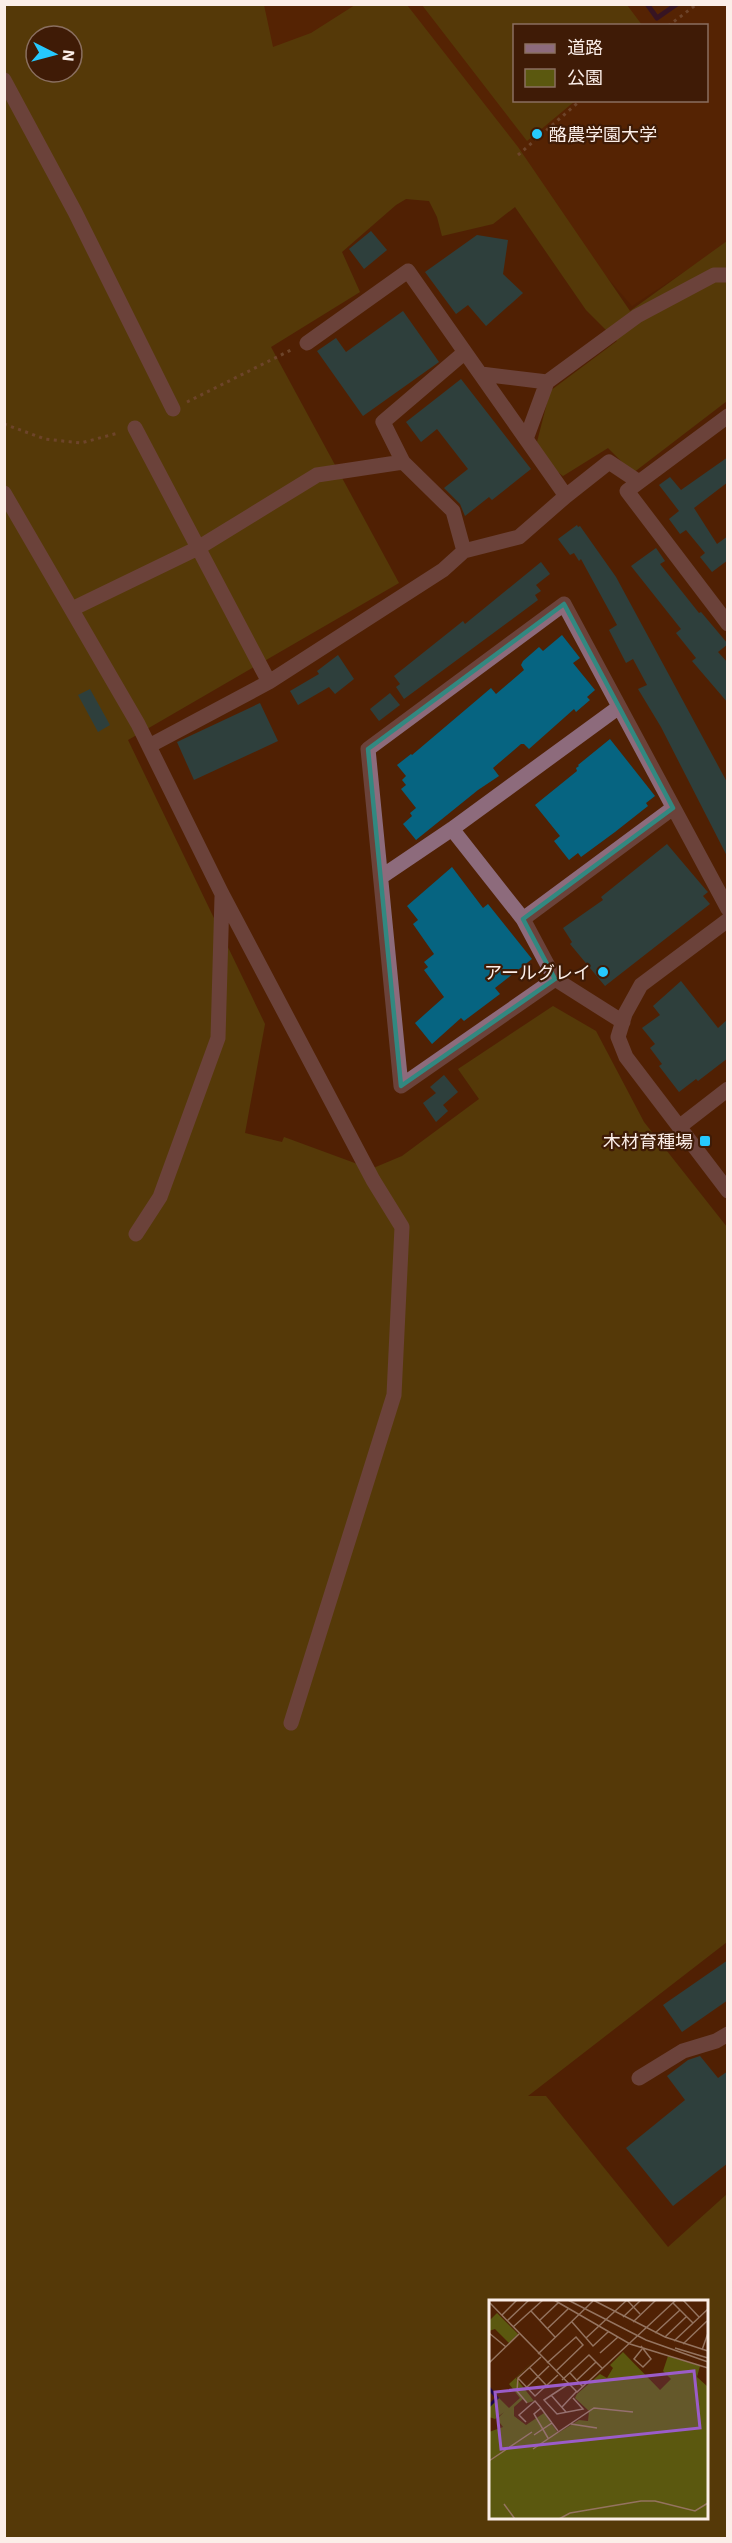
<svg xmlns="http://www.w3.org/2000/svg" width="732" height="2543" viewBox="0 0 732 2543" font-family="'Exo 2','Noto Sans JP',sans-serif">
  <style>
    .built { fill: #5c2603; fill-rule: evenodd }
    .green { fill: #5b580f; fill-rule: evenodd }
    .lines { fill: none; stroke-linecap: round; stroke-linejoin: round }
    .stream { stroke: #1a0648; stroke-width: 5 }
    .building { fill: #066481 }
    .path { stroke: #916f5a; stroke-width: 3; stroke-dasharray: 3 4.5; stroke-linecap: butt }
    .minor { stroke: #8d6b7c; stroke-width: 15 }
    .marked { fill: none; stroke: #328880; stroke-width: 4.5; stroke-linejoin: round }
    .poi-dot { fill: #26c9fe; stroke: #3f1b06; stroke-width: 2 }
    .labels { text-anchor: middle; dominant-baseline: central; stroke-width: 4.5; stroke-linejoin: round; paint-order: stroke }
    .poi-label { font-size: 18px; fill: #fbeee8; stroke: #3f1b06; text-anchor: end }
    .inset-river { fill: none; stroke: #1a0648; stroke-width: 3 }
    .inset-road { fill: none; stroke: #94735f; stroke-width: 1.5 }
    .view { fill: #9b5cc9; fill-opacity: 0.15; stroke: #9b5cc9; stroke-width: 3 }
    .inset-edge { fill: none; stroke: #fbeee8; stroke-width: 3 }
  </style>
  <rect width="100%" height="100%" fill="#502104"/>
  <path class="built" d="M245,5H727V244L632,306L510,167L265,77ZM514,26H706V100H514Z"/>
  <path class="green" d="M5,5H264L273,47L311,33L355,5H407L518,147L630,311L727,241V401L633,473L608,448L563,476L551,467L537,442L550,391L617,341L586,310L515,207L493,224L442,236L437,217L429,201L406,199L396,205L342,252L360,292L271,347L399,583L128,740L265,1024L245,1133L282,1142L284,1137L371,1169L402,1156L479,1099L458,1069L553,1006L596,1031L644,1122L727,1227V1942L528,2096H546L668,2247L727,2194V2538H5ZM36,36H72V72H36ZM490,2302H706V2518H490Z
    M422,5H627L642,25L514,26V100L575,101L527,141Z"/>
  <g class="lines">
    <path class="stream" d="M647,4L657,18L677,4"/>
  </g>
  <path class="building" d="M371,231L387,250L364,269L349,249Z
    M477,235L508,240L503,274L523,293L486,326L468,305L456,314L425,272Z
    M403,311L439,362L363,416L317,351L336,338L346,352Z
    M461,379L531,469L492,500L489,497L465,516L460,504L444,488L468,469L437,429L421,442L406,422Z
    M728,457V482L694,508L717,544L728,536V560L712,572L700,557L705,553L686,530L680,534L669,519L679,511L659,485L670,477L681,490Z
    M577,525L578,527L580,526L616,577L728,784V858L661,727L638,689L647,685L633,659L626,663L609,630L617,625L581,559L579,561L574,553L570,555L558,539Z
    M656,548L665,561L660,564L699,613L701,612L728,644L718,652L728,663V703L692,661L696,658L676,633L681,629L631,566Z
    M541,562L550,574L536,585L541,591L535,595L538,600L404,699L396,687L400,684L394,676L463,621L465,624Z
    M562,635L580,658L573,663L595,690L587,697L590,700L576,712L574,709L529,749L524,744H521L493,768L499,776L478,790L416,840L403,824L412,816L410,813L416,808L401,789L406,785L402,780L406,776L397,765L411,754L412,755L491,688L496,694L524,670L521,665L523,661L539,647L543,651Z
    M338,655L354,679L335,694L329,687L298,705L290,691L319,674L317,671Z
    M90,689L110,725L98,732L78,695Z
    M390,693L400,705L379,721L370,709Z
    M260,703L278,741L194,780L177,742Z
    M610,739L655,796L646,803L648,806L615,832L581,857L578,853L569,860L554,841L560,836L535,805L577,771L576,768L579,766L578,765Z
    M667,844L706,890L708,892L703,896L710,904L605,986L570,944L572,942L563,928L603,900L601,897Z
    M452,867L483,908L488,904L532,959L495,988L500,994L464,1021L461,1018L432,1044L415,1023L444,997L424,970L428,967L424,962L434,954L413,924L418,920L407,906Z
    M681,981L718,1028L728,1019V1058L698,1081L696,1079L679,1092L659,1066L662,1064L650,1048L655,1044L642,1028L660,1015L653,1006Z
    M444,1075L458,1092L443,1105L448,1111L436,1122L423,1103L436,1093L430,1087Z
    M728,1960V2000L682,2032L663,2005Z
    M700,2056L718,2078L728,2071V2163L673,2206L626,2148L685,2100L667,2076L688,2060Z"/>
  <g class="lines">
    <path class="path" d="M668,26L697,4
      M518,155L581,100
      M187,402L291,350
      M4,424L45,439L81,443L118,433"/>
    <path class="minor" d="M4,80L75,212L173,409
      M307,343L408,271L566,496L519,537L464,551
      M481,374L547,382L526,439
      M547,382L637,316L714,275H728
      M728,416L627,491L728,624
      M135,428L269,682L149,746
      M403,462L383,422L465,352
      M4,493L138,724L222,894L373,1180L402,1227L394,1395L291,1723
      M566,496L609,462L639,482
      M72,609L198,548L317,475L403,462L453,511L464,551L443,570L269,682
      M452,829L523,919L555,979L623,1022
      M381,877L452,829L619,707
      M523,919L673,808
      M728,920L641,985L625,1014L618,1037L626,1057L728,1191
      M555,979L401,1086L368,749L564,604L728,909
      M679,1127L728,1089
      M136,1234L160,1197L218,1038L222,897
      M639,2078L683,2051L716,2041L728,2034"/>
  </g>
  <path d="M0 0H732V2543H0ZM564,604L673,808L523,919L555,979L401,1086L368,749Z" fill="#502104" fill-opacity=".55" fill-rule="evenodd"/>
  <path class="marked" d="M564,604L673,808L523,919L555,979L401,1086L368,749Z"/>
  <g class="poi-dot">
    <circle cx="537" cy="134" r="6"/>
    <circle cx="603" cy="972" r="6"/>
    <rect x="699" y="1135" width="12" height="12" rx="3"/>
  </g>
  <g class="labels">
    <g class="poi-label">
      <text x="549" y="134" text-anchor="start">酪農学園大学</text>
      <text x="591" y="972">アールグレイ</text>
      <text x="693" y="1141">木材育種場</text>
    </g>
  </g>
  <g transform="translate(489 2300)">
    <rect width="219" height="219" fill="#502104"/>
    <path d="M8,13L29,34L20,43L6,29L0,31V21ZM134,52L171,90L182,79L174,71L179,56L211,66L208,77L219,87V219H0V132L14,127L8,119L15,112L6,119L0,117V107L10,98L20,108L31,98L20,84L49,57L27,78L45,101L38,103L34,99L25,107V116L37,125L55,113L69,133L90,120L99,121L100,111L86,98L88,94L111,74L118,78L124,68L121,65Z" fill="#5b580f"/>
    <path class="inset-river" d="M0,88L8,98L0,106"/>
    <path class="inset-road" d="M65,0L141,44L219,68M79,0L157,40L219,62M104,0L176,37L219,51M138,0L151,14M194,0L210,17M0,2L88,92L187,0M184,3L204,23M42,11L66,37M13,15L28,0M134,17L152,0M51,20L69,3M18,21L40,0M83,22L104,46L119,32M144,22L167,0M24,27L54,0M58,29L79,9M0,33L17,47M166,33L191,10M176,37L197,17M97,38L138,0M185,41L219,9M194,44L218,21M152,46L162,59L154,67L145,59L153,49M186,48L219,58M213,50L219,33M111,53L129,37M49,54L104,1M52,57L29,78L46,96L69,75M0,63L30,34M58,63L87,37L94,45L67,71M41,68L57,85M81,73L94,87M29,78L28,91L38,103M73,80L100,55L114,69M88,80L107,62M78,85L55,100L68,114L94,109L84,98M38,87L60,66M62,95L77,112M73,107L87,92M37,122L30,115L46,101L52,108M82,124L108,128M45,135L63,123L69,131M59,138L45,114L52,108L63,123M44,149L105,108L144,112M0,161L43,132M15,204L26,219M70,219L81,213L152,201H166L206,211L219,203"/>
    <path class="view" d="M205,71L211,128L12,149L6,92Z"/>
    <rect width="219" height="219" class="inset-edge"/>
  </g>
  <rect width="732" height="2543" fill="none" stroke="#fbeee8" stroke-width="12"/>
  <rect x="513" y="24" width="195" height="78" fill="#3f1b06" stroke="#8a6f60" stroke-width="1.5"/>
  <rect x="525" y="44" width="30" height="9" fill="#8d6b7c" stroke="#8a6f60" stroke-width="1.5"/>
  <text x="567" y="54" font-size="18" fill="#fbeee8">道路</text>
  <rect x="525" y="69" width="30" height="18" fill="#5b580f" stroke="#8a6f60" stroke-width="1.5"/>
  <text x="567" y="84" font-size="18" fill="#fbeee8">公園</text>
  <g transform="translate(54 54) rotate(96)"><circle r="28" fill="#3f1b06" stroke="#8a6f60" stroke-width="1.5"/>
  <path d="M0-4.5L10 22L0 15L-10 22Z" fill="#26c9fe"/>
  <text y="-9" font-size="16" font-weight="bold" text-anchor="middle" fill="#fbeee8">N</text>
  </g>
</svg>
